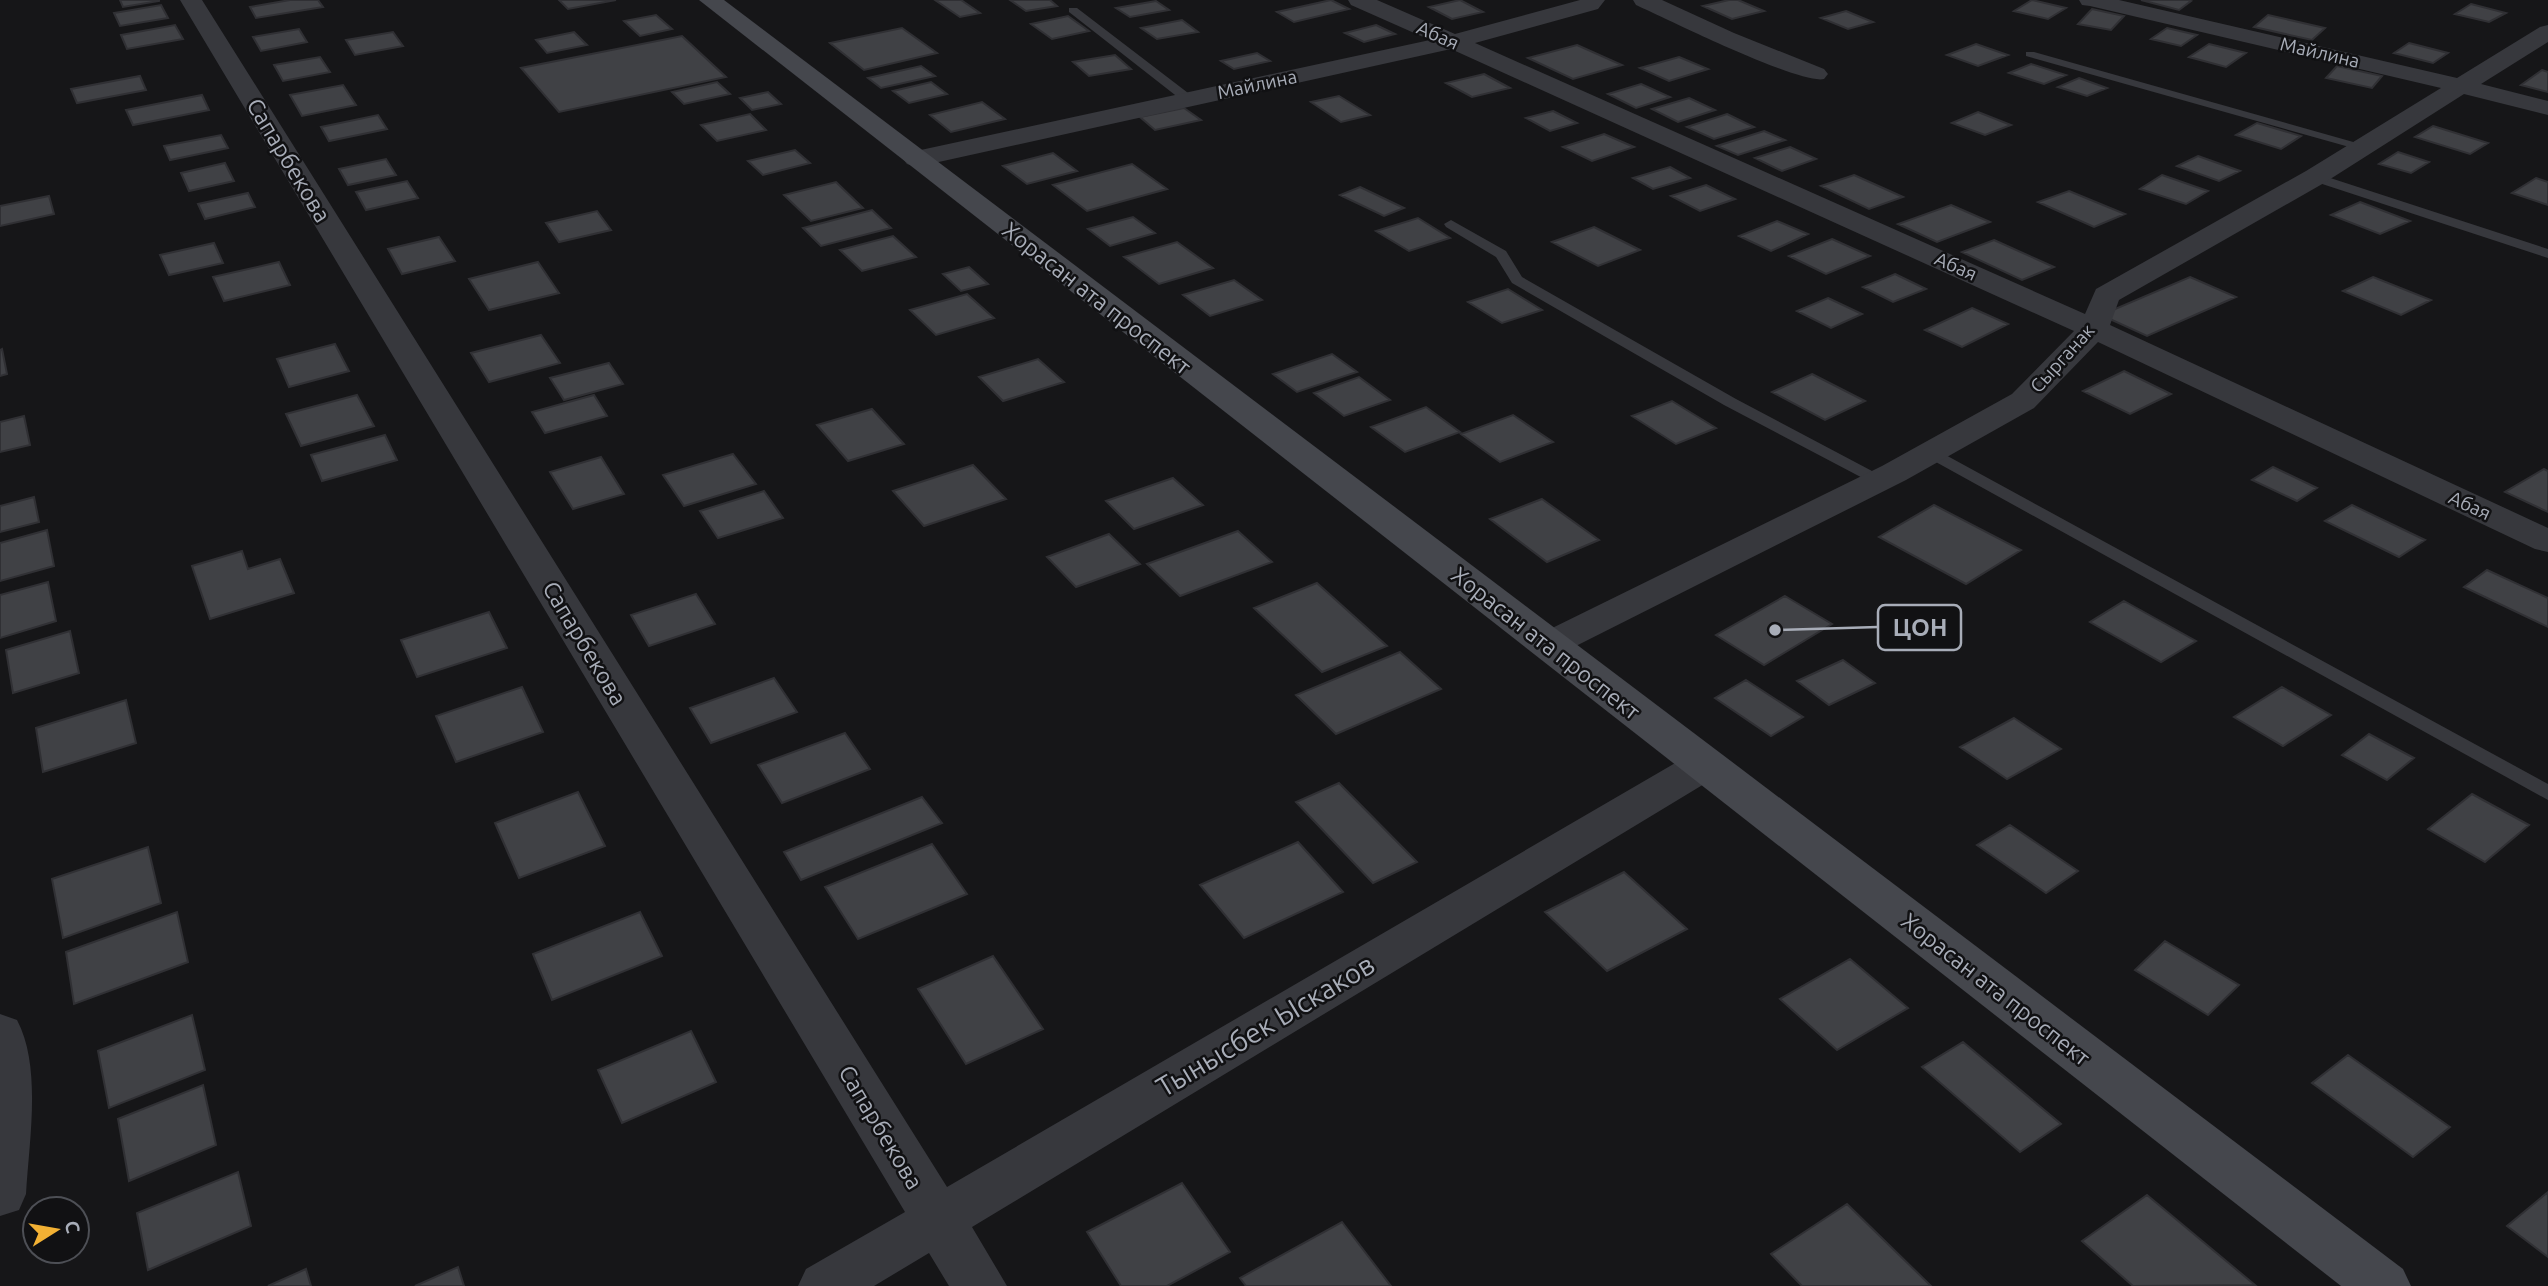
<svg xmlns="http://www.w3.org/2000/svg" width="2548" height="1286" viewBox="0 0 2548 1286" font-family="Ubuntu,sans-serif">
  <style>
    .building { fill: #404145; stroke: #303034; stroke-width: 2 }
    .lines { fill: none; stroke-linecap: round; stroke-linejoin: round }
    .service { fill: #37383d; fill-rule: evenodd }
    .minor { fill: #37383d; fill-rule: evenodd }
    .secondary { fill: #45474d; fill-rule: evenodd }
    .labels { text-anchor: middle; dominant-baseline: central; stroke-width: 5; stroke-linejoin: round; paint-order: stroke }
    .far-street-label { font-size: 19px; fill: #a8adb8; stroke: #111113 }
    .street-label { font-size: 23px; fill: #a8adb8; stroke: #111113 }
    .near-street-label { font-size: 28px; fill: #a8adb8; stroke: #111113 }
    .leader { fill: none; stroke: #a8adb8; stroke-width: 2.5 }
    .callout-dot { fill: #a8adb8; stroke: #111113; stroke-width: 2.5 }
    .callout { fill: #111113; stroke: #a8adb8; stroke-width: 2.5 }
    .callout-label { font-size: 24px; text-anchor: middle; font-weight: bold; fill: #a8adb8 }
  </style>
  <rect width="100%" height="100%" fill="#161618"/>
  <path class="building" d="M120,0H159V1L123,7Z
    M290,0H318L323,7L256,18L250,7Z
    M559,0H616L568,9Z
    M935,0H961L980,13L960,17Z
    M1010,0H1050L1057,6L1026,11Z
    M1331,0L1349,9L1294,22L1277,12Z
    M1460,0L1483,12L1452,19L1429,7Z
    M1729,0H1738L1764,11L1732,19L1703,6Z
    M2032,0L2066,8L2048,19L2014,11Z
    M2141,0H2188L2191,1L2179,10Z
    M1156,1L1169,10L1130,17L1116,8Z
    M2471,4L2506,13L2489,22L2455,14Z
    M161,5L168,18L120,26L114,13Z
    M2092,9L2124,16L2111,30L2078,24Z
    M1846,11L1873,22L1848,29L1821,18Z
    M656,15L672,29L640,36L624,21Z
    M2268,15L2325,28L2312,40L2254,27Z
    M1068,16L1089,31L1052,39L1031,24Z
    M1182,20L1198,32L1157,39L1141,28Z
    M175,25L183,39L127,49L121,35Z
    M1376,25L1395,34L1364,42L1345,33Z
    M902,28L937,53L864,70L830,43Z
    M2167,28L2197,35L2181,46L2151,39Z
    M299,29L307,42L261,51L253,37Z
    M393,32L403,46L355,55L346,40Z
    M574,32L587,45L547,53L536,40Z
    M682,36L726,77L559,112L521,68Z
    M2409,43L2448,53L2433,63L2394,53Z
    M1976,44L2008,55L1978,66L1947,55Z
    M2209,44L2246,53L2226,67L2189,57Z
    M1577,45L1622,65L1573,79L1528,58Z
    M1257,53L1270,61L1234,69L1221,61Z
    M1115,55L1131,69L1089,76L1073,62Z
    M320,57L330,72L283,81L274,65Z
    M1679,57L1708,69L1669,81L1640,68Z
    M2031,64L2066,75L2044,84L2009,73Z
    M921,66L935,76L881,88L868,78Z
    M2337,66L2382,76L2372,88L2326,78Z
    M2542,70L2548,72V92L2521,85Z
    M1484,74L1510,88L1472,97L1446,83Z
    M140,76L146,90L77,103L71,89Z
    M2079,78L2107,88L2087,96L2058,87Z
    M717,82L730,94L684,104L672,92Z
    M931,82L947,94L909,103L893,91Z
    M1641,84L1670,97L1636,108L1608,94Z
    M343,85L356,105L302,116L290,95Z
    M768,92L781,104L752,110L740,98Z
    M202,95L209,110L133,125L126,110Z
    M1339,96L1370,115L1341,122L1311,102Z
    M1689,98L1715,110L1678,122L1652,109Z
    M982,102L1005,119L951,132L930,115Z
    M1184,108L1201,120L1155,130L1140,117Z
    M1553,111L1577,123L1550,131L1526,118Z
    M1978,112L2011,125L1985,135L1952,123Z
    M750,114L766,130L717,141L701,125Z
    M1727,114L1754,127L1714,139L1687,127Z
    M378,115L387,129L329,141L321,127Z
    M2257,123L2301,136L2281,149L2236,135Z
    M2433,126L2488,143L2470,154L2415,137Z
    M1764,131L1785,140L1738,155L1717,146Z
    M1604,134L1634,147L1592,161L1563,147Z
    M221,135L228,148L170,160L164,146Z
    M1790,147L1816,159L1782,171L1755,158Z
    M795,150L810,163L763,175L748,161Z
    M2398,152L2429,162L2411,173L2379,164Z
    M1053,153L1077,171L1027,184L1003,166Z
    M2198,156L2240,171L2219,181L2177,166Z
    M386,159L396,175L348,185L339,169Z
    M225,163L234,181L189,191L181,173Z
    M1132,164L1167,189L1087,211L1053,185Z
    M1670,167L1690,178L1653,189L1633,178Z
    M1854,175L1903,197L1869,209L1821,186Z
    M2162,175L2208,191L2186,204L2140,189Z
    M2536,178L2548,182V205L2512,193Z
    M407,181L418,198L366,210L356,192Z
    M836,182L863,208L811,221L784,195Z
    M1706,185L1735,199L1700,211L1671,196Z
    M1360,187L1404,208L1384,216L1340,195Z
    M2069,191L2125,214L2094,227L2038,202Z
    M248,193L255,207L205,219L198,204Z
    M49,196L54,214L0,226V206Z
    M2360,202L2410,221L2380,234L2331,215Z
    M1951,205L1990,222L1937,242L1898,224Z
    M872,210L891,228L821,246L803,228Z
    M597,211L611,230L559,242L546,223Z
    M1133,217L1155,233L1110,246L1088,229Z
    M1418,218L1450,238L1409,251L1376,231Z
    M1777,221L1808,234L1771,251L1739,236Z
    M1594,227L1640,250L1598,266L1552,242Z
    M893,236L916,257L862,271L840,250Z
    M439,237L455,261L402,274L388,249Z
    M1832,239L1870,256L1826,274L1789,256Z
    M1994,240L2054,267L2022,280L1962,252Z
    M1177,242L1213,268L1159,284L1124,257Z
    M214,243L223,263L169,275L160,255Z
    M279,262L290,285L224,301L213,277Z
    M538,262L559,293L489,310L469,279Z
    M969,267L988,284L961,291L943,274Z
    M1895,274L1926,289L1893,302L1863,287Z
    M2190,277L2236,297L2147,336L2101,315Z
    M2373,277L2431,300L2401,315L2343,291Z
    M1234,280L1262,300L1210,316L1183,295Z
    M1508,289L1542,310L1502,323L1468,302Z
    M967,294L994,318L936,335L910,310Z
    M1828,298L1862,314L1831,328L1797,311Z
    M1972,308L2008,324L1962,347L1925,330Z
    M541,335L560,363L489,382L471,353Z
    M335,344L349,371L289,387L277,359Z
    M2,349L7,374L0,376V350Z
    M1332,354L1357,372L1297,392L1273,374Z
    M1038,359L1064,382L1003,401L979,377Z
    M609,363L623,384L564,400L550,378Z
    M2124,371L2171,394L2130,414L2083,391Z
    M1812,374L1865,401L1825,420L1772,392Z
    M1359,377L1390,400L1344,416L1314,393Z
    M357,395L374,426L301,446L286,414Z
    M594,395L607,416L545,433L532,412Z
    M1672,401L1716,428L1676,444L1632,416Z
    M1426,407L1460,432L1405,452L1371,427Z
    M872,409L904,444L848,461L817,425Z
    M1513,415L1553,442L1500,462L1461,434Z
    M24,416L30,445L0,452V422Z
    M385,435L397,460L322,481L311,455Z
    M733,454L756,484L684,506L663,475Z
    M601,457L624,494L573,509L550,472Z
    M973,465L1006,499L924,526L893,491Z
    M2273,467L2317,488L2297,501L2252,480Z
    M2544,469L2548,471V512L2505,492Z
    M1173,478L1203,505L1134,529L1106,501Z
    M764,491L783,518L718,538L700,511Z
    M34,497L39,522L0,532V506Z
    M1542,499L1599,540L1547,562L1490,519Z
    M1934,505L2021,550L1966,584L1879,537Z
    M2352,505L2425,540L2399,557L2325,521Z
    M47,530L54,566L0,581V543Z
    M1238,531L1272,562L1180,596L1147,564Z
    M1109,534L1140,564L1076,587L1047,557Z
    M242,551L248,569L280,559L294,593L210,619L192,566Z
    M2487,570L2548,598V627L2464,587Z
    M48,582L56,621L0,638V595Z
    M1317,583L1387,646L1322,672L1254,608Z
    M696,594L715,624L649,646L631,615Z
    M1785,596L1832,624L1764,665L1716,635Z
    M2124,601L2196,641L2161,662L2090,622Z
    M489,612L507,648L417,677L401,640Z
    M70,631L79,673L13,693L6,650Z
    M1400,652L1441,689L1336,734L1296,695Z
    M1843,660L1875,683L1829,705L1797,681Z
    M774,678L797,712L711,743L690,708Z
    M1746,680L1803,717L1771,736L1715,698Z
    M522,687L543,732L456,762L436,716Z
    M2282,687L2331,715L2283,746L2234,717Z
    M126,700L136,743L43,772L36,728Z
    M2014,718L2061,749L2007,779L1960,747Z
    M845,733L870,769L782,803L758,765Z
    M2369,734L2414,758L2387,780L2342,755Z
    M1339,783L1417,862L1373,883L1296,802Z
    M578,792L605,846L519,878L495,823Z
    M2472,794L2529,825L2485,862L2428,829Z
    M922,797L942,823L801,880L784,852Z
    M2010,825L2078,871L2046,893L1977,845Z
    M1298,842L1343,892L1244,938L1200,885Z
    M932,844L967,894L858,939L825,887Z
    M148,847L161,903L63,938L52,879Z
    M1624,872L1687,929L1607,971L1545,912Z
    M177,912L188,962L74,1004L66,952Z
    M640,912L662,956L552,1000L533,954Z
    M2165,941L2239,985L2208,1015L2135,970Z
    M993,956L1043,1029L966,1064L918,989Z
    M1850,959L1908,1008L1837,1050L1780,999Z
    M192,1015L205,1070L109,1108L98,1051Z
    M691,1031L716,1082L622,1123L598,1070Z
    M1963,1042L2061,1124L2020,1152L1922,1067Z
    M2348,1055L2450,1127L2413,1157L2312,1083Z
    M203,1085L216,1145L129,1181L118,1119Z
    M238,1172L251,1226L148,1270L137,1213Z
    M1182,1183L1230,1252L1167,1286H1121L1087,1232Z
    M2548,1192V1257L2507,1226Z
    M2147,1195L2255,1285L2133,1286L2082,1241Z
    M1847,1204L1931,1286H1802L1771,1254Z
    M1342,1222L1391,1286H1246L1240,1278Z
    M458,1267L464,1286H415Z
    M306,1269L311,1286H268Z"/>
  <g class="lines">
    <path class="service" d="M1069,8H1077L1192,96V102H1184L1069,12Z
      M2026,52H2034L2371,147L2370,150H2360L2026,56Z
      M2315,173L2548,249V258L2310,180L2308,177Z
      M1451,220L1506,251L1522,277L1736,399L1889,480L1880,485L1874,484L1724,405L1512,283L1496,257L1446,227L1444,224Z
      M1931,447L2548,784V800L1925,456L1923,452Z"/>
    <path class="minor" d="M180,0H202L947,1187L1689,755L1704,751L1719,755L1725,765L1719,775L972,1227L1007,1286H949L929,1253L874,1286H798L806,1269L905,1212Z
      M1348,0H1377L1455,34L1580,0H1605L1598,9L1475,43L2085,314L2096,289L2306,171L2441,88L2090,6L2082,5L2079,0H2119L2457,78L2540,27L2548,25V42L2481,84L2548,101V115L2464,94L2324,183L2119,300L2110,325L2548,528V552L2535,549L2098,342L2034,408L1906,480L1562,653L1548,657L1534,653L1529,645L1534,637L1882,466L2012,394L2074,331L1451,49L916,167L907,164L903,159L907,154L916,151L1430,40L1351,5Z
      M1633,0H1662L1734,33L1824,69L1828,74L1824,79C1800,85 1667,19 1636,5Z
      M0,1014L17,1020C42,1067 29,1141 26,1194L19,1210L0,1216Z"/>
    <path class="secondary" d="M699,0H724L2403,1269L2411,1286H2341Z"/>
  </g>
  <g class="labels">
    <g class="far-street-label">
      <text transform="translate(1438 35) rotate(24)">Абая</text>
      <text transform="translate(2320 52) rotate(13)">Майлина</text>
      <text transform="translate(1257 84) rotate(-12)">Майлина</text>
      <text transform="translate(1956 266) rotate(24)">Абая</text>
      <text transform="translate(2062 358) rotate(-48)">Сырганак</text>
      <text transform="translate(2470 505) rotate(25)">Абая</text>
    </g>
    <g class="street-label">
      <text transform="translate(289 160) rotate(59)">Сапарбекова</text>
      <text transform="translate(1097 298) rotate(38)">Хорасан ата проспект</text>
      <text transform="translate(585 643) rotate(59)">Сапарбекова</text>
      <text transform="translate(1546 643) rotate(38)">Хорасан ата проспект</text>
      <text transform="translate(1996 989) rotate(38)">Хорасан ата проспект</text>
      <text transform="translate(881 1127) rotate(59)">Сапарбекова</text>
    </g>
    <g class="near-street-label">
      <text transform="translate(1265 1025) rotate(-31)">Тынысбек Ыскаков</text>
    </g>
  </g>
  <path class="leader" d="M1775 630L1878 627"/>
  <circle class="callout-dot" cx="1775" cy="630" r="7"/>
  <rect class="callout" x="1878" y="605" width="83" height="45" rx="7"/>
  <g class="callout-label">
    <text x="1920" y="636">ЦОН</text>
  </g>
  <g transform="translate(56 1230) rotate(79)"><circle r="33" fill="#111113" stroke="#4d4f55" stroke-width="2"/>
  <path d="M0-5L12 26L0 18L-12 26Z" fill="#f2b134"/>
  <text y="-10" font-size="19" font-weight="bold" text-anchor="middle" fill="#a8adb8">С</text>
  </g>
</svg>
